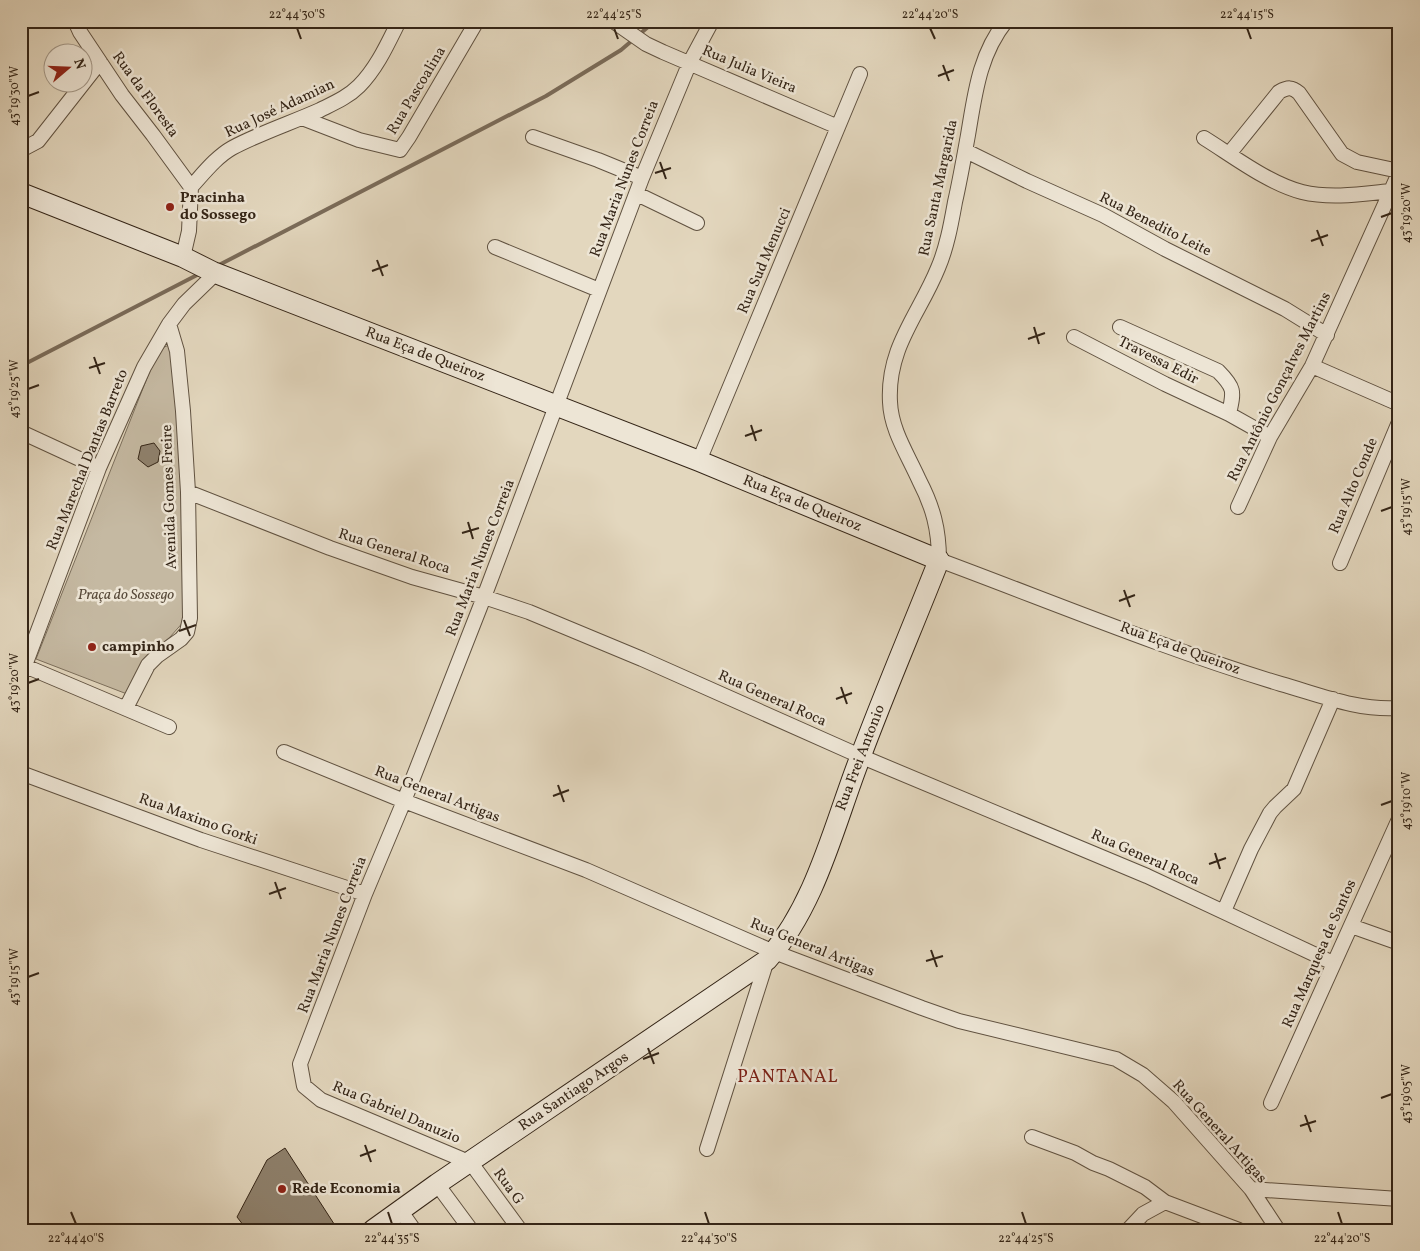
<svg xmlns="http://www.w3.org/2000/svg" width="1420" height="1251" viewBox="0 0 1420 1251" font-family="Vollkorn,serif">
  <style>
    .green { fill: #c5b9a2; stroke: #7c6f5c }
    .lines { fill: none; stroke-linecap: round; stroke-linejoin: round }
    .stream { stroke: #7a6b59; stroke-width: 4 }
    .building { fill: #8f826e; stroke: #342517 }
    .street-casing { stroke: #605241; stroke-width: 16 }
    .secondary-casing { stroke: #342517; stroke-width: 22 }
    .street { stroke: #ede5d5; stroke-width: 14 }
    .secondary { stroke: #ede5d5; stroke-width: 20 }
    .ticks { fill: none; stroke: #342517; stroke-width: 2 }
    .poi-dot { fill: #8f2418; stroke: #ede5d5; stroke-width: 2 }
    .labels { text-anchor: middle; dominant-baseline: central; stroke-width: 5; stroke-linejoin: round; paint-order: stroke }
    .street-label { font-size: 15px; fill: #342517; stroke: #ede5d5 }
    .poi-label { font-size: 15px; font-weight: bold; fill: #342517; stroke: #ede5d5; text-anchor: start }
    .park-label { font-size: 15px; font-style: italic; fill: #584a3a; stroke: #ede5d5 }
    .quarter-label { font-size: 18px; letter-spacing: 1px; fill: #7a1f14; stroke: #ede5d5 }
    .neatline { fill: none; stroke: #342517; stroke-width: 2 }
    .ticks-label { font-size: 12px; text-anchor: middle; fill: #342517 }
  </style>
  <rect width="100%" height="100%" fill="#e3d7be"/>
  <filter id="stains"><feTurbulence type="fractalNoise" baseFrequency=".004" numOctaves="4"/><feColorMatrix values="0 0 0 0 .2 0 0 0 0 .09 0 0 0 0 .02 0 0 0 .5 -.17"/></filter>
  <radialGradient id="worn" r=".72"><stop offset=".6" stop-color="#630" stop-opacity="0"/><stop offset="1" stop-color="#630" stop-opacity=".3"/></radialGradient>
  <path class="green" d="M169,345L177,370L186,619L170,637L154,651L127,694L36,659L149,373L162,348Z"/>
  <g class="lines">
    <path class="stream" d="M217,266L546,96L621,50L655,21
      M21,366L199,274"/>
  </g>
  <path class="building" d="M154,443L160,451L158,462L148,467L138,459L141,446Z
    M285,1148L338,1230H247L237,1217L267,1160Z"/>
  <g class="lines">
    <g class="street-casing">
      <path id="street" d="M75,21L80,32L122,95L153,135L191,187
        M613,21L646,44L663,52L838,127
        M1006,21C979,55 975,94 968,135C964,157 960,180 955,202C951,224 947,247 938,268C919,315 887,347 890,402C891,430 908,455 919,480C933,507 939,529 939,560C1052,602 1165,649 1281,684C1320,695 1358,711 1399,708
        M302,118L359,140L400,150L409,137L477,21
        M533,137L598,160L642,178
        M1204,138C1233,156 1268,183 1302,192C1331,199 1362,194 1391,191
        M21,150L38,141L100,62
        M966,151L1027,181L1103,215L1165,249L1285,309L1327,335
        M1229,154L1279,92C1288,87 1292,87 1299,93L1342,154L1357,162L1399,171
        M637,194L697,223
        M495,247L599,290
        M183,257L189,231L191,187C203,174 216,157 232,148C260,133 291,123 320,110C334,103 348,97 359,86C377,68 388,43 399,21
        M1120,327L1218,371C1235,388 1234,391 1229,414
        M1074,337L1165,384L1229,414L1270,437
        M1312,366L1399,404
        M21,432L99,468
        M699,461L860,74
        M188,492L330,548L412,577L484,597L529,612L642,659L860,756L1147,876L1333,963
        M1238,507L1270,437L1312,366L1399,173
        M1340,563L1399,422
        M25,666L169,727
        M21,676L99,468L144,367L169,324L184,304L216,273
        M126,708L148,665L157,656L181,639L187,632L190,618L188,492L183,411L177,351L169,324
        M284,752L404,801L586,870L774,952L922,1008L959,1021L1116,1059L1143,1075L1174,1102L1251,1189L1278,1230
        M21,773L201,840L365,894
        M1224,911L1251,849L1270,813L1275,807L1294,789L1333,699
        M1351,926L1399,943
        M1271,1103L1399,819
        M1032,1137L1075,1153L1093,1163L1109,1169L1145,1187L1165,1202L1239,1230
        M707,1149L767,960
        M437,1184L471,1230
        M1251,1189L1399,1199
        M400,1210L414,1230
        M520,1230L471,1163L321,1100L304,1086L300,1064L365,894L404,801L484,597L642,178L690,62L712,21
        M1128,1230L1143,1214L1165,1202"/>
    </g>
    <g class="secondary-casing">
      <path id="secondary" d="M21,193L183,257L213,272L699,461L939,560C913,626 885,691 860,758C834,825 816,905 767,960L437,1184L373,1230"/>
    </g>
    <use href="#street" class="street"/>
    <use href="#secondary" class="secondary"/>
  </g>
  <path class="ticks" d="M297,28L301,39M614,28L618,39M930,28L935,39M1247,28L1251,39M943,65L949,81M938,76L954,70M28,96L39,92M660,162L666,179M655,173L671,168M1381,217L1392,213M1317,230L1323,246M1311,241L1328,235M377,260L383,276M372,271L388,265M1034,327L1039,344M1028,339L1045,333M94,357L100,374M89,368L105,363M28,389L39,385M751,425L756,441M745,436L762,430M1381,511L1392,507M468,522L473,539M462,533L479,528M1124,590L1130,607M1119,601L1135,595M184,620L190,636M179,631L196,625M28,683L39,679M841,687L847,704M836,699L852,693M558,785L564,802M553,796L569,790M1381,805L1392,801M1215,853L1220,869M1209,864L1226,858M275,882L281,899M269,894L286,888M931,950L937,967M926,961L943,956M28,977L39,973M648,1048L654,1064M643,1059L659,1053M1381,1098L1392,1094M1305,1115L1311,1132M1300,1126L1316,1121M365,1145L371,1162M360,1156L376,1150M71,1212L76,1224M388,1212L392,1224M705,1212L709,1224M1022,1212L1026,1224M1338,1212L1342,1224"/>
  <g class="poi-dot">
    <circle cx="170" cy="207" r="5"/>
    <circle cx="92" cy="647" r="5"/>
    <circle cx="282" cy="1189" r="5"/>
  </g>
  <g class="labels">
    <g class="street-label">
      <text transform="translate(749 70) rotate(23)">Rua Julia Vieira</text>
      <text transform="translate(417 91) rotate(-59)">Rua Pascoalina</text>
      <text transform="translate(145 95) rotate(54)">Rua da Floresta</text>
      <text transform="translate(280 109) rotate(-25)">Rua José Adamian</text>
      <text transform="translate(625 179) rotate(-69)">Rua Maria Nunes Correia</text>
      <text transform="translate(939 188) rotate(-78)">Rua Santa Margarida</text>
      <text transform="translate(1155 225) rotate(27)">Rua Benedito Leite</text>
      <text transform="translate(765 261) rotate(-67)">Rua Sud Menucci</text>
      <text transform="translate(425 355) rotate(21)">Rua Eça de Queiroz</text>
      <text transform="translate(1158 361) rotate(27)">Travessa Edir</text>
      <text transform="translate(1280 387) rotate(-63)">Rua Antônio Gonçalves Martins</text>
      <text transform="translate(88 460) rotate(-68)">Rua Marechal Dantas Barreto</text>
      <text transform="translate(1354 486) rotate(-67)">Rua Alto Conde</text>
      <text transform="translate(170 497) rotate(-92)">Avenida Gomes Freire</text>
      <text transform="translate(802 504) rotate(22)">Rua Eça de Queiroz</text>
      <text transform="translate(394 552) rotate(18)">Rua General Roca</text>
      <text transform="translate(481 558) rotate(-69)">Rua Maria Nunes Correia</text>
      <text transform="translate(1180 649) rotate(20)">Rua Eça de Queiroz</text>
      <text transform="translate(772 699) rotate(24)">Rua General Roca</text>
      <text transform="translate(861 758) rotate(-69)">Rua Frei Antonio</text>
      <text transform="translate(437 795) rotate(21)">Rua General Artigas</text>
      <text transform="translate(198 820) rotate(20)">Rua Maximo Gorki</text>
      <text transform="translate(1145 858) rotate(24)">Rua General Roca</text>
      <text transform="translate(333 935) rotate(-69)">Rua Maria Nunes Correia</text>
      <text transform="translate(812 948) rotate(22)">Rua General Artigas</text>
      <text transform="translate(1320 954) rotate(-66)">Rua Marquesa de Santos</text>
      <text transform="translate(574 1092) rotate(-34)">Rua Santiago Argos</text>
      <text transform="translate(396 1113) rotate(23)">Rua Gabriel Danuzio</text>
      <text transform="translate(1219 1132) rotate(48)">Rua General Artigas</text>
      <text transform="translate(508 1187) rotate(54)">Rua G</text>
    </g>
    <g class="poi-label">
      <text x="180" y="198">Pracinha<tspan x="180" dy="17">do Sossego</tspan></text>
      <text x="102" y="647">campinho</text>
      <text x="292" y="1189">Rede Economia</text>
    </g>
    <g class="park-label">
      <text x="126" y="595">Praça do Sossego</text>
    </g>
    <g class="quarter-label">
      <text x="788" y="1077">PANTANAL</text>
    </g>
  </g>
  <rect width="1420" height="1251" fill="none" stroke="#e3d7be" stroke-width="55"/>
  <g transform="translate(68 68) rotate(71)"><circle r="24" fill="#ede5d5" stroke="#a39889"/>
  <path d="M0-4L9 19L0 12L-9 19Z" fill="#8f2418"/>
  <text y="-8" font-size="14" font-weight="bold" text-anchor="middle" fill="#342517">N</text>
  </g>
  <rect x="28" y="28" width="1364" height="1196" class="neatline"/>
  <g class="ticks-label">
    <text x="297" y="18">22°44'30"S</text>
    <text x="614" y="18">22°44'25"S</text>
    <text x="930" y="18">22°44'20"S</text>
    <text x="1247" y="18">22°44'15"S</text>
    <text transform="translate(14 96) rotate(-90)" y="4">43°19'30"W</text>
    <text transform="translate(1406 213) rotate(-90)" y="4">43°19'20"W</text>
    <text transform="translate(14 389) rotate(-90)" y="4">43°19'25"W</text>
    <text transform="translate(1406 507) rotate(-90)" y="4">43°19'15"W</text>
    <text transform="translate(14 683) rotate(-90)" y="4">43°19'20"W</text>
    <text transform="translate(1406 801) rotate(-90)" y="4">43°19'10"W</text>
    <text transform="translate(14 977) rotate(-90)" y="4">43°19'15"W</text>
    <text transform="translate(1406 1094) rotate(-90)" y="4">43°19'05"W</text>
    <text x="76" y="1242">22°44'40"S</text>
    <text x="392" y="1242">22°44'35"S</text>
    <text x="709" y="1242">22°44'30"S</text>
    <text x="1026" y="1242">22°44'25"S</text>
    <text x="1342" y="1242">22°44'20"S</text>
  </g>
  <rect width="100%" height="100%" filter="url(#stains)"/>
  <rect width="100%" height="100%" fill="url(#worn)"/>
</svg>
